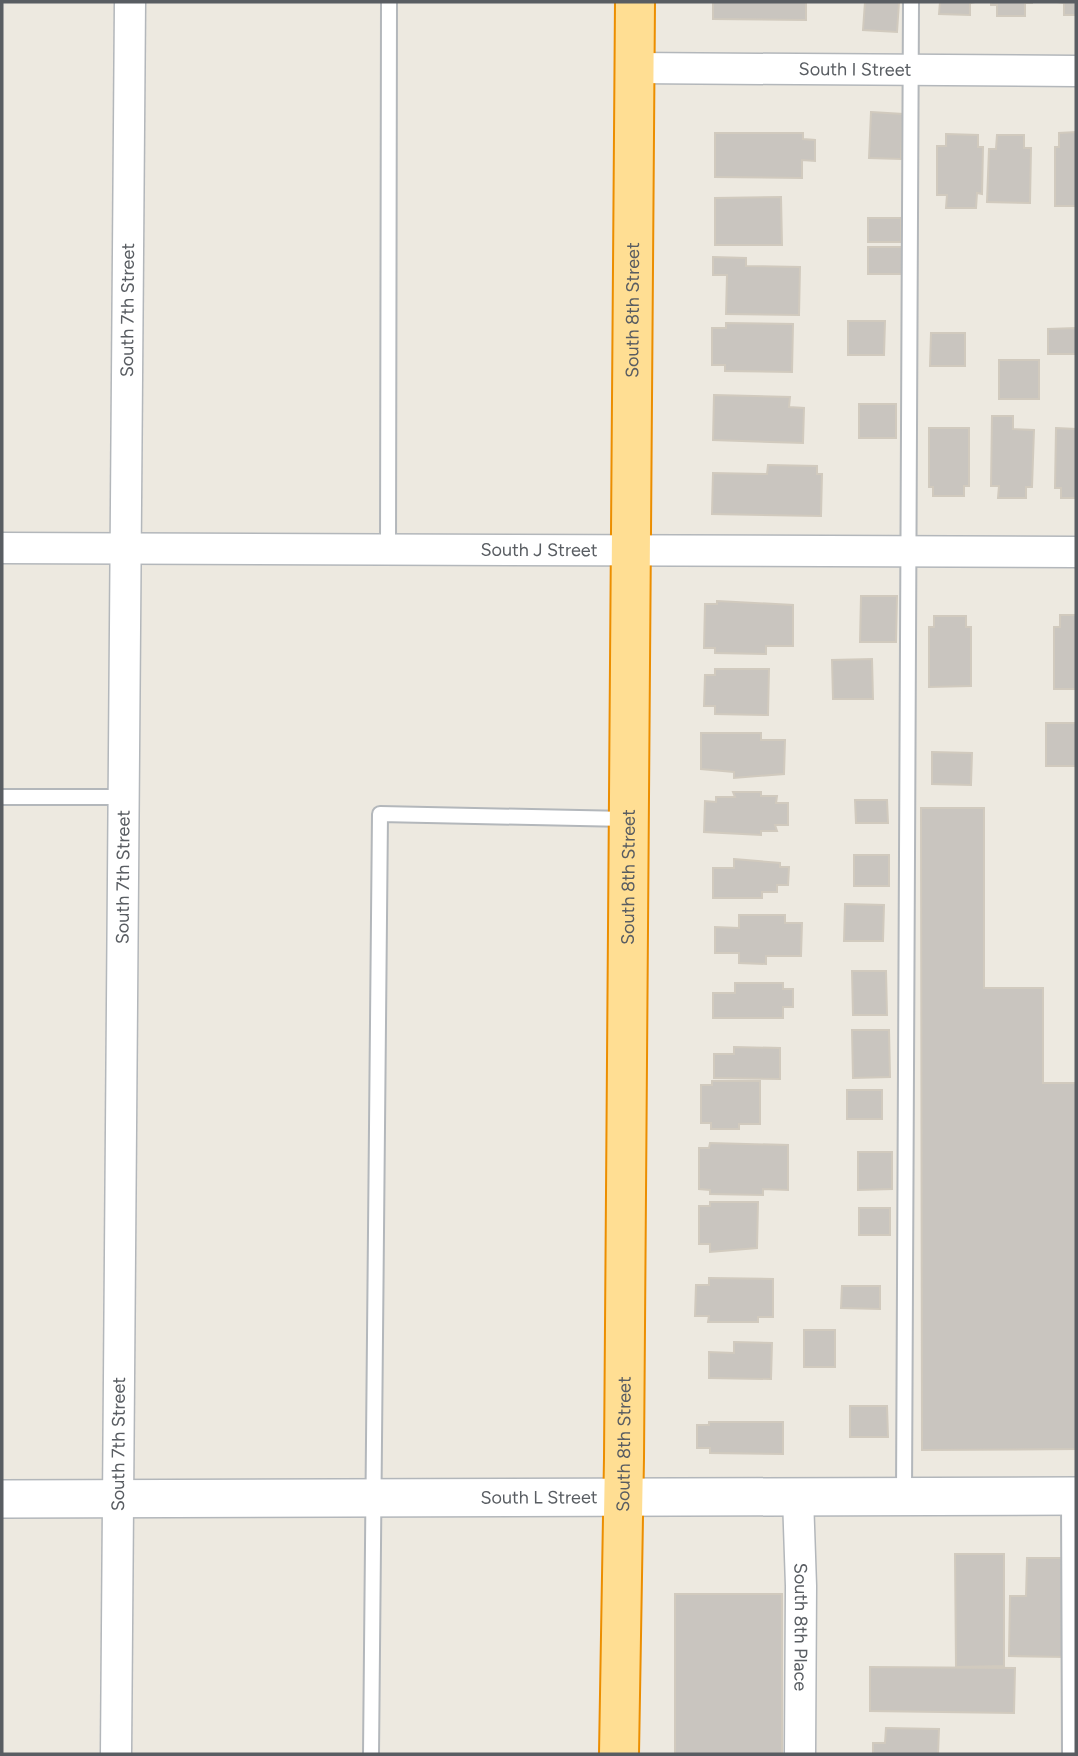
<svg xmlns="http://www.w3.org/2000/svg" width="1078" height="1756" viewBox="0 0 1078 1756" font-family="Figtree,sans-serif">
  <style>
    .building { fill: #c9c5bf; stroke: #d1cabe; stroke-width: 2 }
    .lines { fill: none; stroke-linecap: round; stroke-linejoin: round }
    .service-casing { stroke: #b3b7bb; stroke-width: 18 }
    .minor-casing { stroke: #b3b7bb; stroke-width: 33 }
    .tertiary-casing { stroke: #b3b7bb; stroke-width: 40 }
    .trunk-casing { stroke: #ec8e00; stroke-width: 42 }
    .service { stroke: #fff; stroke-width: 14 }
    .minor { stroke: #fff; stroke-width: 30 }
    .tertiary { stroke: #fff; stroke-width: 37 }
    .trunk { stroke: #ffde93; stroke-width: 38 }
    .labels { text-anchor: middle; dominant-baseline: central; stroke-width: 7; stroke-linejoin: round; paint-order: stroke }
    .street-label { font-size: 18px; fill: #595d62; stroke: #fff }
  </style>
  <rect width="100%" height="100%" fill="#ede9e0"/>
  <path class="building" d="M713,2H806V20L713,19Z
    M865,2H899L897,32L863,30Z
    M933,2H975L970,3V15L939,14L940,2Z
    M991,2H1032V3H1025V16H997V5H991Z
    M1057,2H1076V15H1064V3Z
    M871,112L903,114L901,159L869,158Z
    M1076,132V206H1055V147H1059V133Z
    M715,133H803V139L815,140V161L802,160V178L715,177Z
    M946,134L978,135V147H983L982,194L977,193L976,208H946L947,195H937V146H946Z
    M997,135H1024V148H1031L1030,203L987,202L989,149H996Z
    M781,197L782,245H715V198Z
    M868,218H901V242H868Z
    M868,247H902V274H868Z
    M713,257L746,258V266L800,267L799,315L726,314L727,275H713Z
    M848,321H885L884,355H848Z
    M726,323L793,324L792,372L725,371V365H712V328H726Z
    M1076,328V354H1048V329Z
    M931,333H965V366H930Z
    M999,360H1039V399H999Z
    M714,395L790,397L789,407L804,408L803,443L713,440Z
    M859,404H896V438H859Z
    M992,416H1013V429L1034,430L1032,487H1026V498H998L999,486H991Z
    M929,428H969V486H964V496H933V487H929Z
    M1056,428L1076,429V498H1061V488H1055Z
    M768,465L817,466V474H822L821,516L712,514L713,473L767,474Z
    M861,596H897L896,642H860Z
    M717,601L793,605V646H766V654L715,653V648H704L705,604H717Z
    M1060,615H1076V689H1054V627H1060Z
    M934,616H966V627H971V686L929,687V627H934Z
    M872,659L873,699H833L832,660Z
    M715,669H769L768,715L715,714V706H704L705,675H715Z
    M1046,723H1076V766H1046Z
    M701,733H761V740H785L784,774L734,778V772L701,769Z
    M932,752L972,753L971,785L932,784Z
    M733,792H761V796H777L776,803H788V825H775L777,831H761V835L704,832L705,801L716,802V797H735Z
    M855,800H887L888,823H856Z
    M921,808H984V988H1043V1083H1076V1449L922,1450Z
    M854,855H889V886H854Z
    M734,859L780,863V867H789L788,885H777V892H762V898H713V868H734Z
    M845,904L884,905L883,941H844Z
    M739,915H785V923H802L801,956H766V964L739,963V953H715V927L739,928Z
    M852,971H886L887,1015H853Z
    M735,983H783V989H793V1007H783V1018H713V993H735Z
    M852,1030H889L890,1077L853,1078Z
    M734,1047L780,1048V1079L714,1078V1054H734Z
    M712,1081H760V1124H739V1129H711V1123H701V1085H712Z
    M847,1090H882V1119H847Z
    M710,1143L788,1145V1190L763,1189V1195L710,1194V1190L699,1189V1148H709Z
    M858,1152H892V1189L858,1190Z
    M710,1202H758L757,1248L710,1252V1244H699V1206H710Z
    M859,1208H890V1235H859Z
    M709,1278L773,1279V1317H758V1322H708L709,1316H695L696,1285H709Z
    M842,1286H880V1309L841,1308Z
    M804,1330H835V1367H804Z
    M734,1342L772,1343L771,1379L709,1378V1352L734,1353Z
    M850,1406H887L888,1437H850Z
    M709,1422H783V1454L710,1453V1448H697V1425H709Z
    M955,1554H1004V1666L956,1667Z
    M1027,1558H1065V1657L1009,1656L1010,1596H1026Z
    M675,1594H782V1754H675Z
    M870,1667L1015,1668L1014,1713L870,1711Z
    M886,1728L939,1729L938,1754H873V1743H885Z"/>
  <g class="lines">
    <g class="service-casing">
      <path id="service" d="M388,550L389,2
        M2,797H123
        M904,1495L911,2
        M1069,1497L1070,1754
        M371,1754L380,814L627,819"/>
    </g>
    <g class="minor-casing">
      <g id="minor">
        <path id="s1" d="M635,68L1076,71"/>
        <path id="s2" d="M2,548L1076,552"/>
        <path id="s3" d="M798,1497L801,1586L800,1754"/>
        <path id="s4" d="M116,1754L130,2"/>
      </g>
    </g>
    <g class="tertiary-casing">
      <g id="tertiary">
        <path id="s5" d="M2,1499L1076,1496"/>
      </g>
    </g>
    <g class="trunk-casing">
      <g id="trunk">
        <path id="s6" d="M619,1754L624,1458L635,2"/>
      </g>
    </g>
    <use href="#service" class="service"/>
    <use href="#minor" class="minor"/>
    <use href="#tertiary" class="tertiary"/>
    <use href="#trunk" class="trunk"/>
  </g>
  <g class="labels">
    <g class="street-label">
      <text stroke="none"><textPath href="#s1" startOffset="220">South I Street</textPath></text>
      <text stroke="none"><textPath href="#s4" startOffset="1444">South 7th Street</textPath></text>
      <text stroke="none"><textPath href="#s6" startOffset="1444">South 8th Street</textPath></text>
      <text stroke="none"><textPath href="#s2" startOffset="537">South J Street</textPath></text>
      <text stroke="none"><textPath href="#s4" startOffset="877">South 7th Street</textPath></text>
      <text stroke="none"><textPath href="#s6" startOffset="877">South 8th Street</textPath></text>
      <text stroke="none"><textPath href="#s4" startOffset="310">South 7th Street</textPath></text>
      <text stroke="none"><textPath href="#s6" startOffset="310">South 8th Street</textPath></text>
      <text stroke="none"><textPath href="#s5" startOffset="537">South L Street</textPath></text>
      <text stroke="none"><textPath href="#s3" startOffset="130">South 8th Place</textPath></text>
    </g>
  </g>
  <rect width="1078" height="1756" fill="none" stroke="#595d62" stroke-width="7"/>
</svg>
